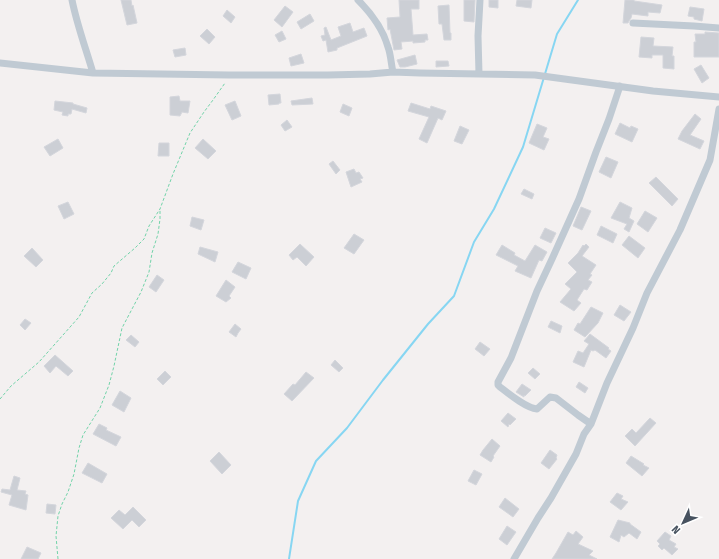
<svg xmlns="http://www.w3.org/2000/svg" width="719" height="559" viewBox="0 0 719 559" font-family="'Fira Sans Condensed',sans-serif">
  <style>
    .lines { fill: none; stroke-linecap: round; stroke-linejoin: round }
    .stream { stroke: #87d6f2; stroke-width: 2 }
    .building { fill: #cccfd5; stroke: #d4d6dc }
    .path { stroke: #72d3a9; stroke-width: 1; stroke-dasharray: 3 2; stroke-linecap: butt }
    .minor { stroke: #c0cad3; stroke-width: 7 }
  </style>
  <rect width="100%" height="100%" fill="#f3f0f0"/>
  <g class="lines">
    <path class="stream" d="M289,559L298,501L316,461L347,428L383,380L428,324L454,296L474,242L494,209L523,147L557,34L578,0"/>
  </g>
  <path class="building" d="M121,0H131L132,6L133,5L137,23L127,25Z
    M399,0H419V9H411L413,35L427,34L428,40H425V42L413,43V41L401,42L402,49L394,50L390,29L388,30L387,18L400,17Z
    M464,0H475L474,22L464,21Z
    M489,0H498V8L489,7Z
    M517,0H532L531,8L516,6Z
    M625,0H634V1L662,5L660,13L648,12V16L632,14L631,18L629,21L628,23H623Z
    M449,5L450,33H451V40H444L442,24H439L438,6Z
    M285,6L293,12L282,27L274,20Z
    M690,7L704,9L702,21L694,19V17L688,16Z
    M227,10L235,17L231,23L223,16Z
    M310,14L314,21L301,29L297,22Z
    M350,23L353,32L364,28L367,36L337,48V50L328,52L326,40L323,41L321,36L325,35L324,28L326,27L331,40L341,36L338,27Z
    M207,29L215,37L209,44L200,36Z
    M282,31L286,39L279,42L275,35Z
    M705,32L719,33V57H694V42H696L695,34H705Z
    M641,37L654,38L653,46L673,47L672,56H674V69L663,68V55H652V58L639,57Z
    M185,48L186,55L175,57L173,50Z
    M301,54L304,63L291,66L289,58Z
    M415,55L417,64L405,67H400L397,60Z
    M436,61H448L449,66L436,67Z
    M701,65L709,78L702,83L694,69Z
    M280,94L281,103H279V104L269,105L268,95Z
    M179,96L180,101H190L188,113L182,112L180,116L170,115V97Z
    M312,98L313,104L292,105L291,101Z
    M55,101L73,103V104L87,108L86,113L72,109L71,114H68V116L62,115L63,112L54,110Z
    M235,101L241,116L232,120L225,105Z
    M411,103L430,109L431,106L446,111L442,120L438,118L427,143L419,139L429,117L408,111Z
    M343,104L352,108L349,116L340,112Z
    M695,114L701,119L690,135L704,141L700,149L678,139L682,131Z
    M287,120L292,127L285,131L281,125Z
    M620,123L630,128L631,126L638,129L632,142L615,134Z
    M537,124L547,128L543,137L549,139L544,150L529,143Z
    M460,126L469,130L462,144L454,141Z
    M58,139L63,148L50,156L44,147Z
    M203,139L216,151L208,159L195,148Z
    M159,143H169V156H158Z
    M606,157L618,162L611,178L599,172Z
    M333,161L340,170L336,174L329,164Z
    M354,169L356,173L359,172L363,178L360,179L362,182L351,187L346,172Z
    M656,177L678,199L672,206L649,183Z
    M524,189L534,194L532,199L521,194Z
    M68,202L74,214L64,219L58,206Z
    M620,202L632,208L629,218L634,221L629,232L624,229L627,224L611,218Z
    M581,207L591,211L582,230L573,226Z
    M645,211L657,218L648,232L637,224Z
    M192,217L204,220L201,230L190,226Z
    M601,226L617,234L613,243L597,235Z
    M545,228L556,233L551,243L540,238Z
    M354,234L364,240L354,254L344,248Z
    M629,236L645,248L638,258L622,245Z
    M300,244L314,257L306,266L297,257L293,260L289,255Z
    M586,244L589,247L582,256L596,265L590,274L592,275L588,280L592,282L587,290L584,289L577,300L581,303L574,311L560,302L571,289L565,284L577,272L568,263L578,253L583,245L584,246Z
    M502,245L515,253L514,255L525,261L535,245L547,252L542,261L539,260L531,278L515,271L518,266L496,255Z
    M200,247L218,252L215,262L198,254Z
    M32,248L43,260L36,267L24,256Z
    M238,262L251,268L246,279L232,272Z
    M157,275L164,280L156,292L149,287Z
    M226,280L235,287L229,296L231,298L226,302L216,296Z
    M620,305L631,312L624,321L614,315Z
    M591,307L603,313L598,323L585,337L574,330L578,323L580,324Z
    M25,319L31,323L25,330L20,325Z
    M551,321L562,326L560,333L548,327Z
    M235,324L241,329L238,333L236,337L229,332Z
    M590,334L609,348L608,349L611,351L606,358L595,350L593,351L591,350L584,367L573,362L578,351L583,353L589,344L584,341Z
    M131,335L139,342L135,347L126,340Z
    M480,342L490,349L484,356L475,349Z
    M55,355L73,371L68,376L56,366L50,373L44,366Z
    M335,360L343,368L339,372L331,365Z
    M533,368L540,374L535,379L528,373Z
    M165,371L171,377L163,385L157,379Z
    M306,372L314,378L292,401L284,394L293,384L295,385Z
    M579,382L588,388L585,393L576,387Z
    M522,384L531,390L525,396L524,395V397L516,392Z
    M120,391L131,398L124,412L112,405Z
    M508,413L516,419L510,425L509,424L508,427L501,421Z
    M650,418L656,423L635,446L625,436L632,429L636,433Z
    M99,424L107,428L106,430L121,437L116,446L93,434Z
    M492,439L500,446L493,456L494,457L491,462L480,455L483,450Z
    M550,450L557,455L556,458L557,459L549,469L541,463Z
    M219,452L231,465L222,474L210,461Z
    M631,456L644,464L643,465L649,468L642,476L626,463Z
    M88,463L107,474L102,483L82,473Z
    M474,470L482,474L476,485L468,481Z
    M14,476L20,478L17,490L26,491L25,494L28,495L26,510L9,505L12,495L1,492L2,489L10,490Z
    M617,493L623,496L621,499L628,502L621,510L610,502Z
    M505,498L519,509L513,517L499,507Z
    M47,504L56,505L55,514L46,513Z
    M133,507L146,520L139,527L132,520L123,529L111,518L119,510L125,515Z
    M618,520L630,523V524L641,532L637,539L629,533L624,537L621,535L619,542L610,537Z
    M507,526L516,532L507,545L499,539Z
    M576,531L583,537L578,544L593,551L589,555L597,559H552L556,553L568,532L573,535Z
    M665,532L671,536L669,540L676,544L674,547L678,549L672,555L664,548L662,550L658,546L660,544L657,541Z
    M27,547L41,553L38,559H21Z"/>
  <g class="lines">
    <path class="path" d="M0,399L11,386L39,362L79,317L92,293L102,284L111,273L114,266L135,248L144,239L149,226L160,209L173,174L190,133L204,112L213,100L225,83
      M58,559L56,536L58,516L62,504L68,492L74,474L79,448L83,435L100,408L109,385L114,366L122,328L141,292L149,272L152,253L158,234L160,219V210"/>
    <path class="minor" d="M72,0C77,25 86,49 93,73
      M358,0C371,13 383,29 388,47C391,55 391,64 393,72
      M633,23L694,26L719,28
      M0,63L93,73L229,75H328L370,74L393,72L420,73L535,75L653,91L719,97
      M479,74L478,36L480,0
      M591,424L578,415L556,398L550,397L537,409C526,408 509,394 500,387L498,385V382L511,358L537,291L552,259L579,199L596,152L609,119L620,86
      M514,559L538,518L551,498L576,454L584,434L591,424L607,383L633,328L647,293L680,230L710,160L719,109"/>
  </g>
  <g transform="translate(683 523) rotate(226)" stroke="#ffffff" stroke-width="3" paint-order="stroke">
  <path d="M0-3L7 15L0 10L-7 15Z" fill="#47525f"/>
  <text y="-6" font-size="11" font-weight="bold" text-anchor="middle" fill="#47525f">N</text>
  </g>
</svg>
